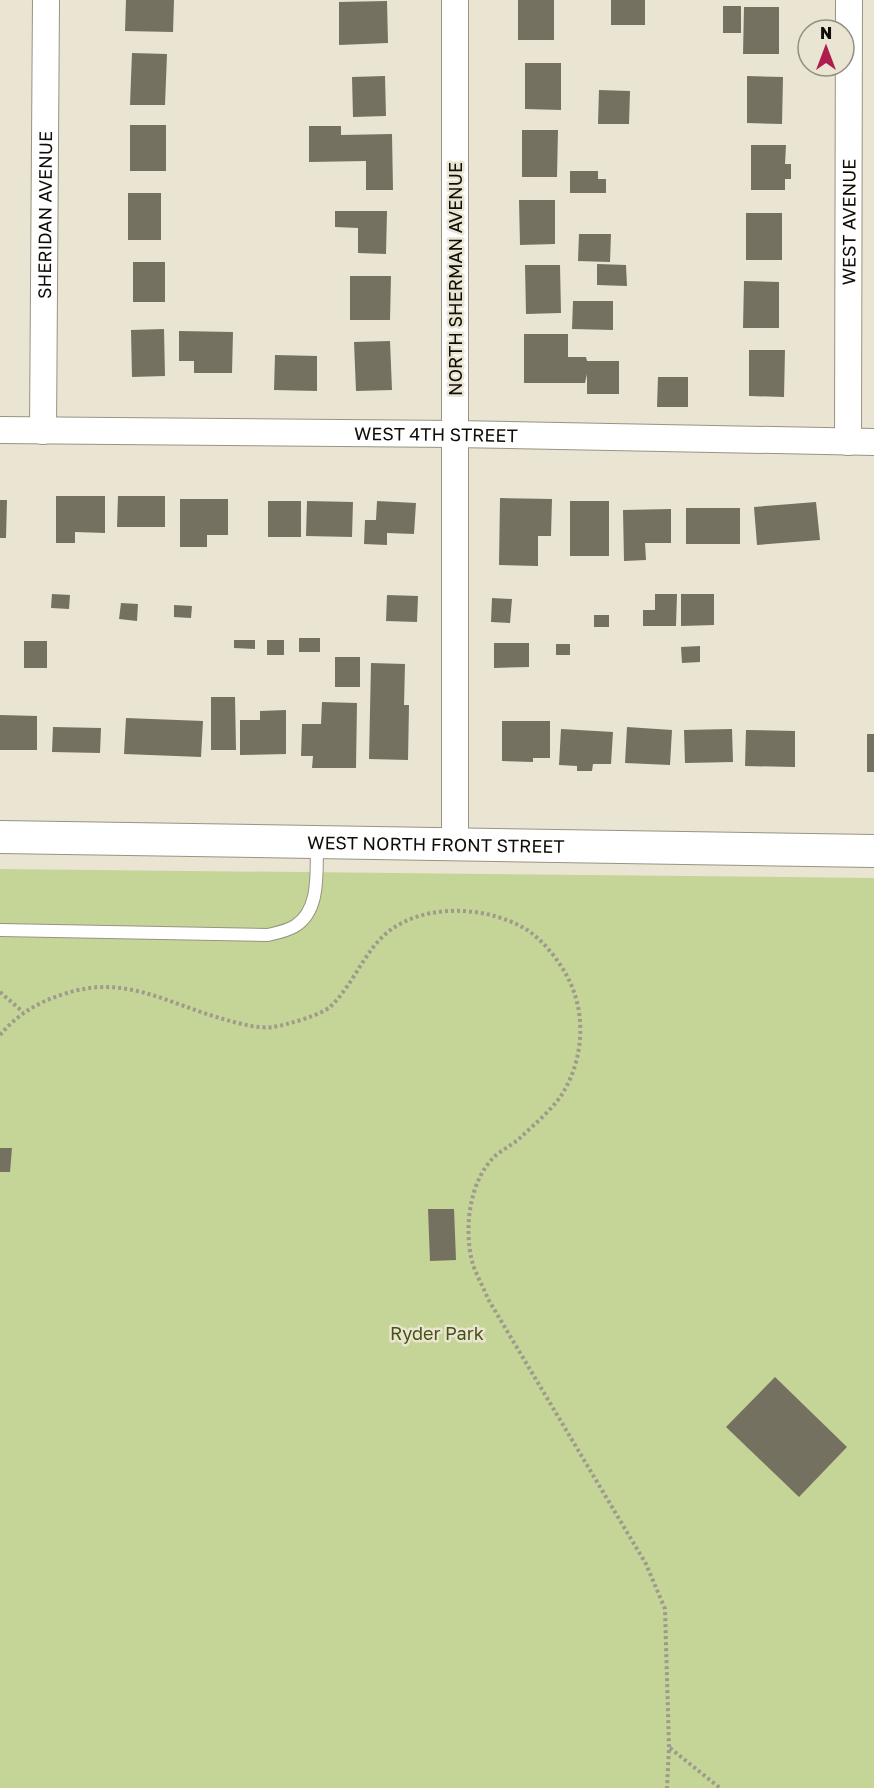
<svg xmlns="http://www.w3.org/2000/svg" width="874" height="1788" viewBox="0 0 874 1788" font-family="'Golos Text',sans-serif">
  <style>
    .green { fill: #c5d497 }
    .building { fill: #757161 }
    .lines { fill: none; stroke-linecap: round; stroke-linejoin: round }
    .service-casing { stroke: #989382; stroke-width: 14 }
    .minor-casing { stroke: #989382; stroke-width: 28 }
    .tertiary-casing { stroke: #989382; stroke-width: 34 }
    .path { stroke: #9e9b8c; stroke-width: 4; stroke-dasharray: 3 3; stroke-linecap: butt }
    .service { stroke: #fff; stroke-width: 12 }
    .minor { stroke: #fff; stroke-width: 26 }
    .tertiary { stroke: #fff; stroke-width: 32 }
    .labels { text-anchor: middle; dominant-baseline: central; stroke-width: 5; stroke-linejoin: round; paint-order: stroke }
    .street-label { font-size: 18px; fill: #0e0d07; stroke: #e9e5d2 }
    .park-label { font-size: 18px; fill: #475312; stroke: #e9e5d2 }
  </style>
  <rect width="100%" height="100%" fill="#e9e5d2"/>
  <path class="green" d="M0,869L874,878V1788H0Z"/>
  <path class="building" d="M126,0H174L173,32L125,31Z
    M518,0H554V40H518Z
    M611,0H645V25H611Z
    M387,1L388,43L339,45V2Z
    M723,6H741V33H723Z
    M744,7H779V54H743Z
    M132,53L167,54L165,105H130Z
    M525,63H561V110L525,109Z
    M385,76L386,116L353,117L352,77Z
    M747,76L783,77L782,124L747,123Z
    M599,90L630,91L629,124H598Z
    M130,125H166V171H130Z
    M309,126H341V135L392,134L393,190H366V161L309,162Z
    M522,130H558L557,177H522Z
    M751,145H786L785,164H791V179H785V190H751Z
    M570,171H598V179H606V193H570Z
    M128,193H161V240H128Z
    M519,200H555V244L520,245Z
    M335,211H387L386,254L358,253V228L335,227Z
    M746,213H782V260H746Z
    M579,234H611L610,262L578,261Z
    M133,262H165V302H133Z
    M597,264L626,265L627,286L597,285Z
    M525,265H560L561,313L526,314Z
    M350,276H391L390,320H350Z
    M744,281L779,282V328H743Z
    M573,301H613V330L572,329Z
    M164,329L165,376L132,377L131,330Z
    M179,331L233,332L232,373H194V361H179Z
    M524,334H568V357H586L587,361H619V394H587V374L585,383H524Z
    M390,341L392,390L356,391L354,342Z
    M749,350H785L784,397L749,396Z
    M275,355L317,356V391L274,390Z
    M658,377H688V407H657Z
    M56,496H105V533L75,532V543H56Z
    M118,496H165V527H117Z
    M500,498L552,499L551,536H538V566L499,565Z
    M180,499H228V535H207V547H180Z
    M0,500H7L6,538H0Z
    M268,501H301V537H268Z
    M307,501L353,502L352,537L306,536Z
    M377,501L416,503L414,534L387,533V545L364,544L365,520H376Z
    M570,501H609V556H570Z
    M816,502L820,540L757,545L754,507Z
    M686,508H740V544H686Z
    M671,509V543H645L646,560L624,561L623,510Z
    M52,594L70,595L69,609L51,608Z
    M655,594H677L676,626H643V610H655Z
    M681,594H714V625L681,626Z
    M387,595L418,596L417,622L386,621Z
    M492,598L512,599L510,623L491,622Z
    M121,603L138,604L137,621L119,619Z
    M174,605L192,606L191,618L174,617Z
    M594,615H609V627H594Z
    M299,638H320V652H299Z
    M234,640H255V649L234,648Z
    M267,640H284V655H267Z
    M24,641H47V668H24Z
    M494,643H529V667L494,668Z
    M556,644H570V655H556Z
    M700,646V662L682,663L681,647Z
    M335,657H360V687H335Z
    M371,663L405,664L404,705H409L408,760L369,759Z
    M211,697H235L236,750H211Z
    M322,702L357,703L356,768H312L313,756H301L302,724H321Z
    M286,710V754L240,755V720H260V711Z
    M0,715L37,716V750H0Z
    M126,718L203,721L201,757L124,754Z
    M502,721H550V758H533V762L502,761Z
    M53,727L101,728L100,753L52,752Z
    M627,727L672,730L670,765L625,763Z
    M561,729L613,732L611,764H593L592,771H577V766L559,765Z
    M732,729L733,762L685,763L684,730Z
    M746,730L795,731V767L745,766Z
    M867,734H874V772H867Z
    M0,1148H12L10,1172H0Z
    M428,1209H454L456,1260L430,1261Z
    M775,1377L847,1447L799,1497L726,1427Z"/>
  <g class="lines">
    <g class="service-casing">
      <path id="service" d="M0,930L268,935C276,933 287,931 295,926C321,910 316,871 317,844"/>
    </g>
    <g class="minor-casing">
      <g id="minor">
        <path id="s1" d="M0,430L455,434L874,442"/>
        <path id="s2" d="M43,431L46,0"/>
        <path id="s3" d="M848,442L849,0"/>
        <path d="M455,846V0"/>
      </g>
    </g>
    <g class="tertiary-casing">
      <g id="tertiary">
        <path id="s4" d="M0,837L874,851"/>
      </g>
    </g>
    <path class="path" d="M0,992L23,1012
      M0,1035C18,1014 38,1002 64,994C126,973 169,1005 227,1020C241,1024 259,1029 273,1027C286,1025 322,1015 331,1006C357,981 367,941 400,924C436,904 489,908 524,928C543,939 561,963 570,982C586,1017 583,1058 564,1091C555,1107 535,1124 522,1136C513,1145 501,1150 493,1158C469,1183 464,1229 472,1261C475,1273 483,1286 488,1299L646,1564L665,1609L669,1747L667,1788
      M670,1748L720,1788"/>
    <use href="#service" class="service"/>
    <use href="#minor" class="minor"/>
    <use href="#tertiary" class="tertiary"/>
  </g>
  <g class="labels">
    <g class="street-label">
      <text stroke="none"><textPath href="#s2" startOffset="216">SHERIDAN AVENUE</textPath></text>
      <text stroke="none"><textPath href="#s3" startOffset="220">WEST AVENUE</textPath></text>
      <text transform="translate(455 279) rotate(-90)">NORTH SHERMAN AVENUE</text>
      <text stroke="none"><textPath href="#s1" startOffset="436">WEST 4TH STREET</textPath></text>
      <text stroke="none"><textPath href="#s4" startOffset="436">WEST NORTH FRONT STREET</textPath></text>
    </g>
    <g class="park-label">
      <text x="437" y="1333">Ryder Park</text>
    </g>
  </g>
  <g transform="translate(826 48)"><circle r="28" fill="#e9e5d2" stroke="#918f81" stroke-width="1.5"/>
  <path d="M0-4.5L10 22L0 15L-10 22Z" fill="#af1d4e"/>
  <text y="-9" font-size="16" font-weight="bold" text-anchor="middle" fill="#0e0d07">N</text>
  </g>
</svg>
